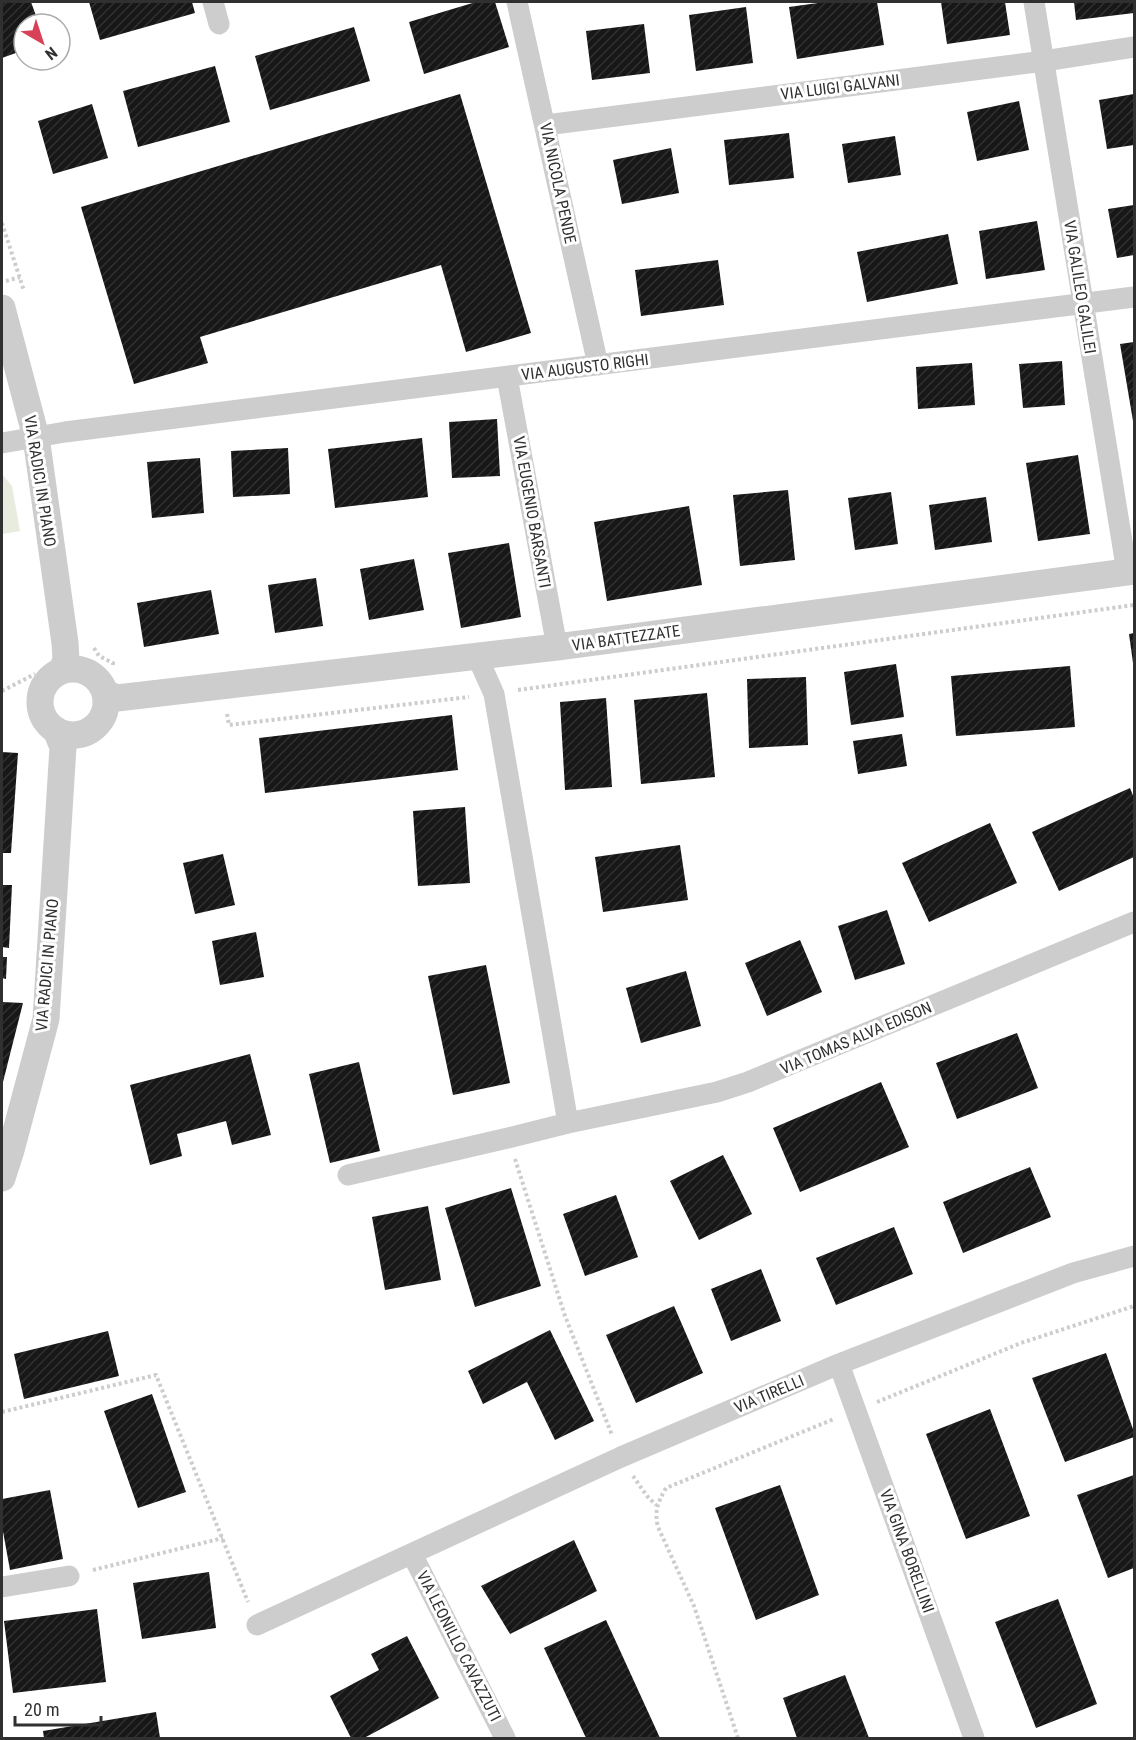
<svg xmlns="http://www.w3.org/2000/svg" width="1136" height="1740" viewBox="0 0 1136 1740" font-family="'Roboto Condensed',sans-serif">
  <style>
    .park { fill: #e7ecdf }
    .building { fill: url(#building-hatch) }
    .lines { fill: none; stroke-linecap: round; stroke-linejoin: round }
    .path { stroke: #cdcdcd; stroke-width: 4; stroke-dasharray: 3 3; stroke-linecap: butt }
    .minor { stroke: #cdcdcd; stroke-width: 21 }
    .tertiary { stroke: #cdcdcd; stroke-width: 27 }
    .labels { text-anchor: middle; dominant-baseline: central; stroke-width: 6; stroke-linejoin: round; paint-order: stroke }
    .street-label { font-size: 16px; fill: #303030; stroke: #fff }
  </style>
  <defs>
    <pattern id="building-hatch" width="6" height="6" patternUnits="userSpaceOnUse" patternTransform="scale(1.5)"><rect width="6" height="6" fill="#171717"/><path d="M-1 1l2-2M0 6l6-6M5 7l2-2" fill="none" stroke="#303030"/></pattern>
  </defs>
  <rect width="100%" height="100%" fill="#fff"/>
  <path class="park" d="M2,474L12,486L20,531L2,534Z"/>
  <path class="building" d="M2,2H31L39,24H24V50L2,58Z
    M89,2H192L195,13L100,40Z
    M476,2H495L509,47L424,74L409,22Z
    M825,2H877L884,45L797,59L789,7Z
    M941,2H1005L1010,35L947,44Z
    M1074,2H1134V13L1076,20Z
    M746,7L753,63L696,71L689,15Z
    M644,24L650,73L592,80L586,31Z
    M354,27L370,81L270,110L255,56Z
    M215,66L230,122L138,147L123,91Z
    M460,94L531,333L466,352L441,265L200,337L208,363L134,384L81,207Z
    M1134,94V145L1107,149L1099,100Z
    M1019,101L1029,150L977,161L967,112Z
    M92,104L108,158L53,174L38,121Z
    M789,133L794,178L729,185L724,140Z
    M895,136L901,175L848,183L842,144Z
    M671,148L679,193L622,204L613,160Z
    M1134,205V255L1117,258L1108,209Z
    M1037,221L1045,270L986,279L979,231Z
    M948,234L958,284L867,302L857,252Z
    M718,260L724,305L641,316L635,270Z
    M1134,342V421H1133L1120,344Z
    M1062,361L1065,405L1023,408L1019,364Z
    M972,363L975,405L918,409L916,367Z
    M497,419L500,476L452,478L449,422Z
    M422,438L428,497L335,508L328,449Z
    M288,448L290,494L233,497L231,451Z
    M1078,455L1090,534L1038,541L1026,463Z
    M200,458L204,513L152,518L147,462Z
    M788,490L795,560L740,566L733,495Z
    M891,492L898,544L855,550L848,498Z
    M986,497L992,542L935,550L929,505Z
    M689,506L702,585L607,601L594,522Z
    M509,543L521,617L461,628L448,553Z
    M414,559L424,610L369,620L360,569Z
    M316,578L323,626L275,633L268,585Z
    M211,590L219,634L144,647L137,603Z
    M1134,633V663H1133L1129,634Z
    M896,664L904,717L851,725L844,672Z
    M1070,666L1075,727L956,736L951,676Z
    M806,677L808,745L749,748L747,679Z
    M707,693L715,777L641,784L634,700Z
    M606,698L612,787L565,790L560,702Z
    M452,715L458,770L265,793L259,738Z
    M902,734L907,766L858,774L853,741Z
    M2,752L18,753L11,853H2Z
    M1130,788L1134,798V857L1059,891L1032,832Z
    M465,807L470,883L418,886L413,811Z
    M990,823L1017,883L929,922L902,863Z
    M680,845L688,900L603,912L595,857Z
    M223,854L235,905L195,914L183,863Z
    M2,885H12L9,948L2,947Z
    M887,910L905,964L855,980L838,926Z
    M256,932L264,977L220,985L212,941Z
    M800,940L822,992L767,1016L745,963Z
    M2,957H7L6,979L2,978Z
    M486,965L510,1083L453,1095L428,976Z
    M686,971L701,1026L641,1043L626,988Z
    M2,1002L23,1003L2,1086Z
    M1017,1033L1038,1088L957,1119L936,1063Z
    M250,1054L271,1135L232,1145L226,1121L177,1134L182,1156L150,1165L130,1085Z
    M359,1062L380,1151L330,1163L309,1074Z
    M881,1082L909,1147L800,1192L773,1128Z
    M723,1155L752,1214L699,1240L670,1181Z
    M1030,1167L1051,1217L963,1253L943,1202Z
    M511,1188L541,1286L475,1307L445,1208Z
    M616,1195L638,1257L585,1276L563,1214Z
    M428,1206L441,1280L385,1290L372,1217Z
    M894,1227L913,1274L836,1305L816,1258Z
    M761,1269L781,1321L731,1341L711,1289Z
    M674,1306L703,1373L636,1403L606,1335Z
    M550,1330L594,1421L555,1440L527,1382L483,1404L468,1371Z
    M108,1331L119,1376L24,1399L14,1354Z
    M1106,1353L1134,1432V1437L1065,1462L1032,1378Z
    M152,1394L186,1492L138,1508L104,1411Z
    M990,1409L1030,1516L966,1539L926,1434Z
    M1134,1475V1568L1108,1578L1077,1495Z
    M780,1485L819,1595L756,1620L715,1508Z
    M50,1490L63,1559L10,1570L2,1526V1499Z
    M574,1540L597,1591L510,1634L481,1586Z
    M209,1572L216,1628L142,1639L133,1583Z
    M1058,1599L1097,1704L1036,1728L995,1622Z
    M97,1609L106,1682L13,1693L4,1621Z
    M606,1620L660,1738H586L544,1648Z
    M407,1636L439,1698L364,1738H351L330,1696L379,1670L371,1654Z
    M845,1675L869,1738H797L783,1698Z
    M156,1712L160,1738H44L43,1731Z"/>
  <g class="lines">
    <path class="path" d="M2,223L24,291
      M6,281L20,277
      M94,648L99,656L113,663V666
      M518,690L1134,605
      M2,691L35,674
      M227,714L229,725L469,697
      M515,1159L565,1316L612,1435
      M877,1402L1021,1343L1134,1306
      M2,1412L156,1375L248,1602
      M633,1476L647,1496L656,1505
      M93,1570L223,1538
      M738,1738L694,1606L658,1527C654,1511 658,1502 666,1488L834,1419"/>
    <path class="minor" d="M213,2L219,24
      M517,2L598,365
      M1034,2L1127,572
      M546,125L1044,61L1134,47
      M507,377L557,647
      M2,443L65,432L1134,297
      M477,656L494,694L568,1123
      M348,1175L508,1138L568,1123L717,1092L748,1082L1134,922
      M839,1364L974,1738
      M412,1554L505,1738
      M2,1587L69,1576
      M257,1625L621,1457L839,1364L1073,1273L1134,1256"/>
    <path class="tertiary" d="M2,308L36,437L65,643L66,660L62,670
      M40 702a33 33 0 1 1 66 0a33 33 0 1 1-66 0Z
      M105,693L117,698L557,647L1134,571
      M2,1178L11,1150L46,1019L63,747L56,730"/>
  </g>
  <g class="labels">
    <g class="street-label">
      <text transform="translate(840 87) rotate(-7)">VIA LUIGI GALVANI</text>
      <text transform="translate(558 183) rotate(78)">VIA NICOLA PENDE</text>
      <text transform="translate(1080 287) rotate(81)">VIA GALILEO GALILEI</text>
      <text transform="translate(585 367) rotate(-7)">VIA AUGUSTO RIGHI</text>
      <text transform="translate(40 481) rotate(81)">VIA RADICI IN PIANO</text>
      <text transform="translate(532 512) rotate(80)">VIA EUGENIO BARSANTI</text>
      <text transform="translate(626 638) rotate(-8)">VIA BATTEZZATE</text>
      <text transform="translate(47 965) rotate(-85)">VIA RADICI IN PIANO</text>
      <text transform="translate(856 1038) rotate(-23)">VIA TOMAS ALVA EDISON</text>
      <text transform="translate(769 1394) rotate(-23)">VIA TIRELLI</text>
      <text transform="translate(907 1551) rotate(70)">VIA GINA BORELLINI</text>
      <text transform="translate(459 1646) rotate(63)">VIA LEONILLO CAVAZZUTI</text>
    </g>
  </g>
  <rect width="1136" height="1740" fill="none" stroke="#303030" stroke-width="6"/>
  <g transform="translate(42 42) rotate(141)"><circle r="28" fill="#ffffff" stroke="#acacac" stroke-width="1.5"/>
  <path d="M0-4.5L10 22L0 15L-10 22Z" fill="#d74256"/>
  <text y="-9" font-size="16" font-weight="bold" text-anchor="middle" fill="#303030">N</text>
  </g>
  <path d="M15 1716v9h86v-9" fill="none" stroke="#303030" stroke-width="3"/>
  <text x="24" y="1716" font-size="18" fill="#303030" stroke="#ffffff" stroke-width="4.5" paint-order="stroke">20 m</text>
</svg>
